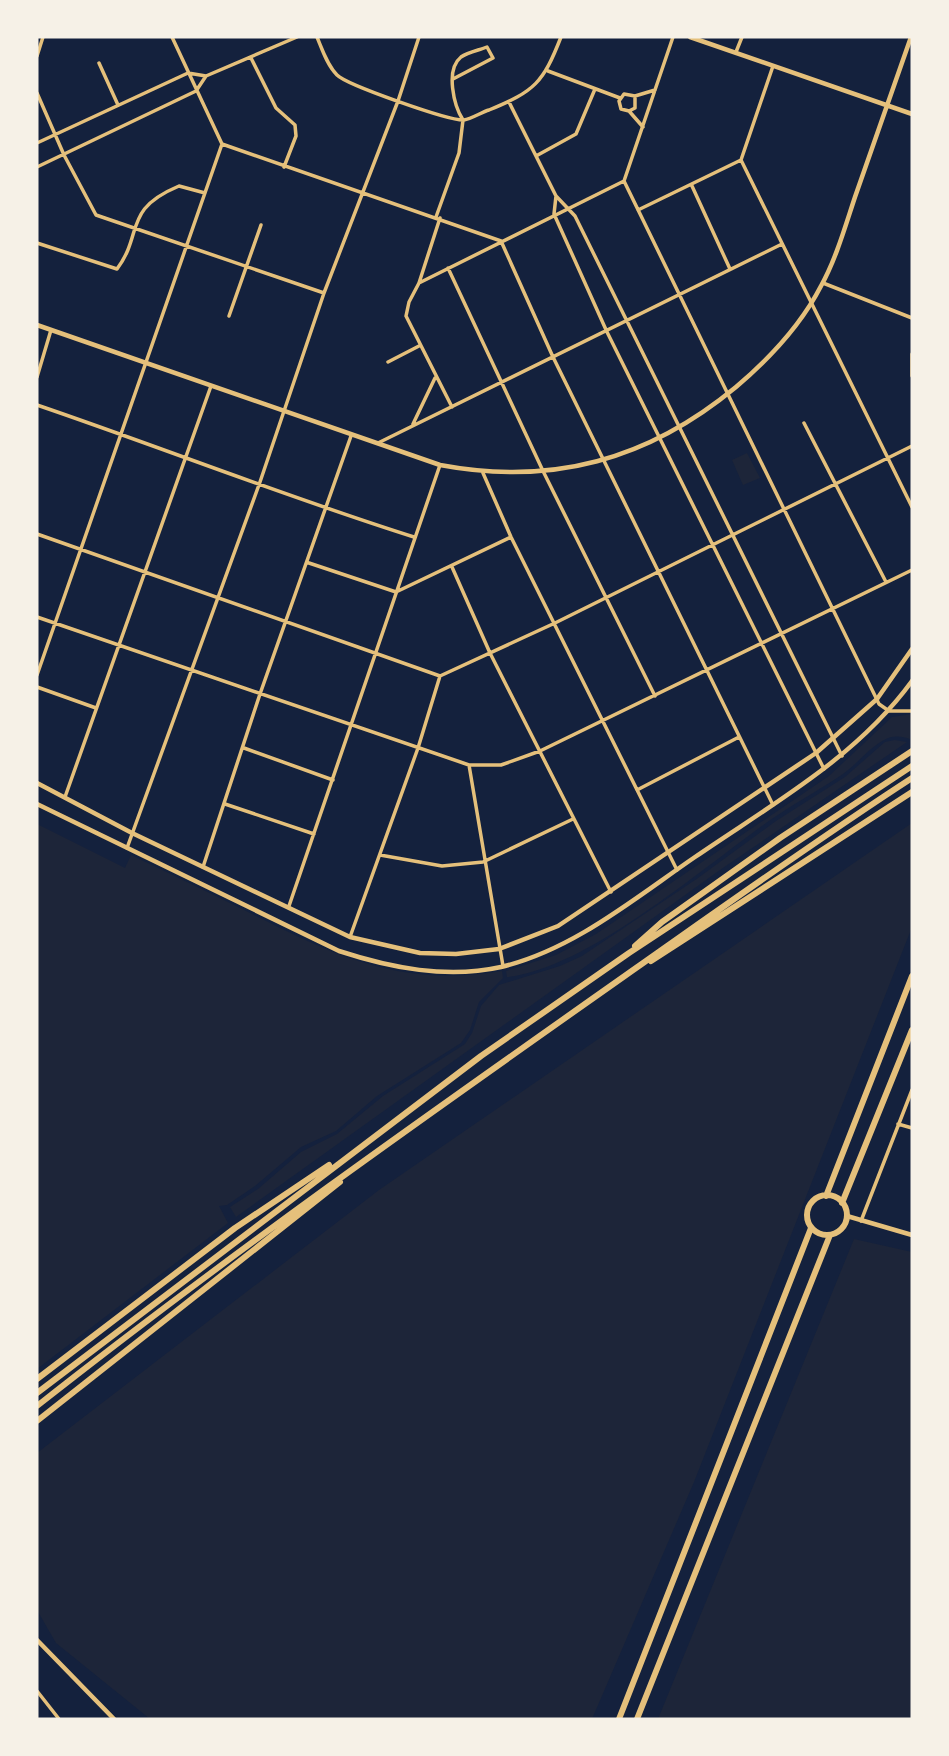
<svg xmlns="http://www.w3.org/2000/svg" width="949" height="1756" viewBox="0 0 949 1756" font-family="'Fira Sans Condensed',sans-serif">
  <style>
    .green { fill: #1d2539 }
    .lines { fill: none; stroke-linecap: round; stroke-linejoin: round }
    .minor { stroke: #e5c07b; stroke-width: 3.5 }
    .tertiary { stroke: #e5c07b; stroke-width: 4.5 }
    .primary { stroke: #e5c07b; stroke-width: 6 }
    .trunk { stroke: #e5c07b; stroke-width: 6 }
  </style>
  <rect width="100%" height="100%" fill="#14213d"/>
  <path class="green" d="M747,453L760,478L743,485L732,460Z
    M912,714L910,739C902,736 892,735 884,740C869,748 857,764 843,774C818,791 791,805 766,823C700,870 586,969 507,977L506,971L556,955L596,934L829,776L892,717Z
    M895,740L907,742L720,870L236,1217L230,1207L258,1189L301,1152L337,1134L383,1096L465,1044L472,1033L481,1006L499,985L560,966L582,956L698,878L776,821L845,777L885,742Z
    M912,823V927L694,1482L592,1719H150L56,1643L37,1610V1453L379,1190Z
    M37,824L125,868L131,855C171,874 212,894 252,914C337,957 403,988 502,971L503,978L479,1002L470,1030L461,1043L377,1096L336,1131L301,1147L255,1186L227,1205L219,1206L228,1223L37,1369Z
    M854,1239L912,1252V1719H658Z"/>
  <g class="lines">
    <path class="minor" d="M172,37L222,144L501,241L553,357L773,805
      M317,37C322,49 327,65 337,75C347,85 449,121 464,120C471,119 482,112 489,110C535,91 543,83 561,37
      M736,52L742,37
      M37,56L43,37
      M251,58L276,108L295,125L296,136L284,167
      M99,63L118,105
      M548,71L620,98
      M206,76L297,37
      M37,93L64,155L96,215L324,293
      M635,96V108L629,111L621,109L619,101L624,94L635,96L655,90
      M509,102L556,196L575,216L842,756
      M629,111L643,127
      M37,143L188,73L206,76
      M536,156L576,134L595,89
      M741,160L912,507
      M37,167L196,91L206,76
      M624,181L879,704L889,711H912
      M692,186L730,269
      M556,196L554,214L607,332L824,769
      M638,210L741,160L773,66
      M436,217L459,153L463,120C454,106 445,70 461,57C468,52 480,50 487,47L493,58L453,79
      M440,218L419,283L409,302L406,316L452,407
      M37,243L117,269C144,233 122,210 179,186L205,193
      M448,268L543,471L655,696
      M419,283L624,181L673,37
      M823,283L912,318
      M229,316L261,225
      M912,354V376
      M388,362L419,346
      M37,377L51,330
      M37,405C163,448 287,497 414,537
      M804,423L886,582
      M413,424L435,378
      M378,443L782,244
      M483,473L511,537L677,870
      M37,534L440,676L555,623L912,446
      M309,563L396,592L511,537
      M452,567L490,653L611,892
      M37,617L469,765H501L540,751L912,570
      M37,675L222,144
      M37,687L96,708
      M244,748L333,780
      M469,765L503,966
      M637,790L739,737
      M65,797L211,386
      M225,804L314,834
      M127,848L260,482L324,293L398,101L419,37
      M380,855L442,866L483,862L573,819
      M203,867L260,694L351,436
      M289,906L440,465
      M350,937L418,748L440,676
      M898,1124L912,1128
      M861,1221L912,1090
      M37,1691L59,1719"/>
    <path class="tertiary" d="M690,37L912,114
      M37,325L440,465C552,486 648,460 736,387C769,359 801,325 821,286C836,259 845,227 855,197C874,144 892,90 911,37
      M37,783L132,833L350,937L420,953L456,954L499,949L558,926L816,753L877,699L912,649
      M37,804L339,951C391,968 447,979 501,967C573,950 635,898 695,857C772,804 856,758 912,681
      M847,1216L912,1235
      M37,1640L114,1719"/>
    <path class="primary" d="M807 1215a20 20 0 1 1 40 0a20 20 0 1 1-40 0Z
      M826,1196L912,976
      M842,1203L912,1030
      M619,1719L811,1228
      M637,1719L830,1235"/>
    <path class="trunk" d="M635,946L662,922L780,838L912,751
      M651,961L912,792
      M37,1379L235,1228L329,1165
      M37,1393L481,1056L629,953L912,766
      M37,1406C231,1253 433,1111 636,968C727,904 818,839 912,778
      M37,1421L340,1182"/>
  </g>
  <rect width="949" height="1756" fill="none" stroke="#f6f1e7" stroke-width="77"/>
</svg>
